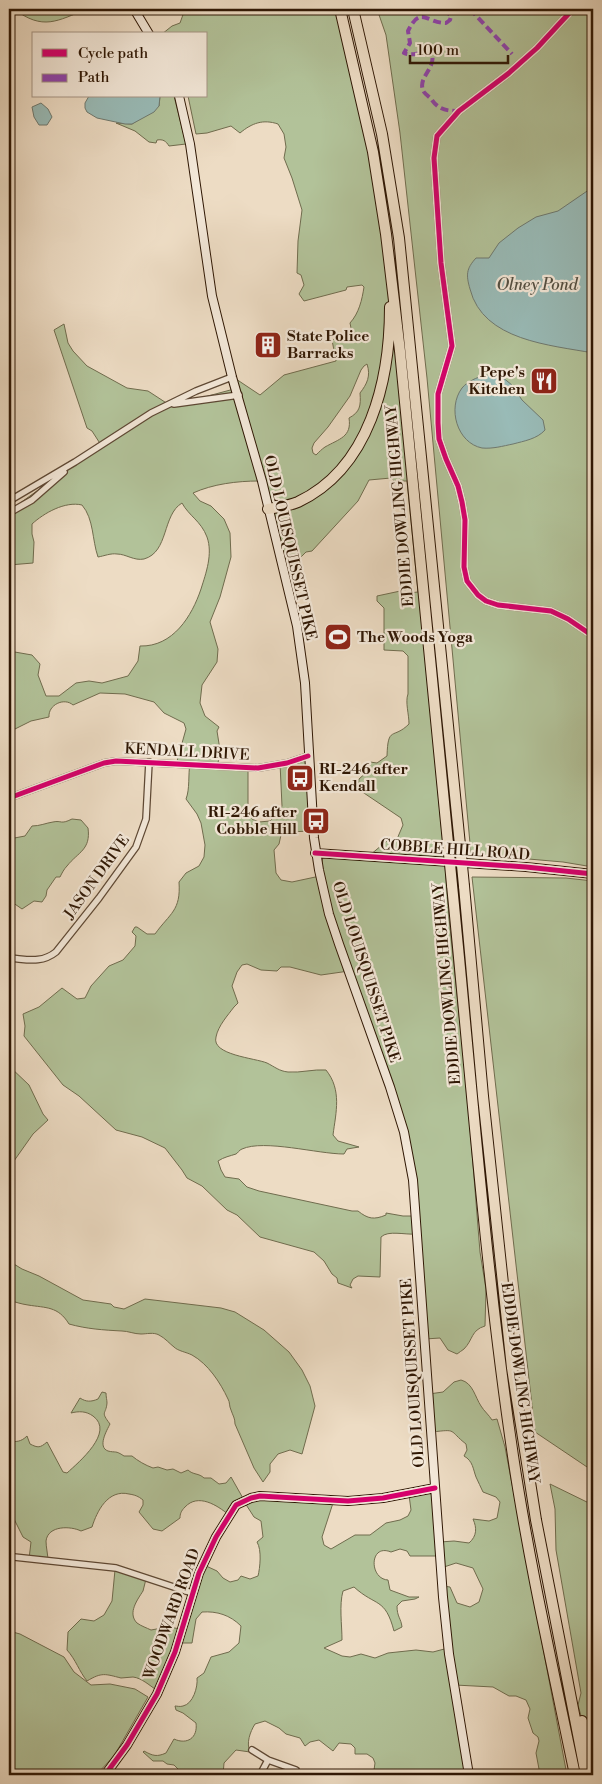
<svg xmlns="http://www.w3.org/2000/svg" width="602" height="1784" viewBox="0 0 602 1784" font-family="'Libre Bodoni',serif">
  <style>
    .green { fill: #b2c299; stroke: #706c4e; fill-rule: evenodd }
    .water { fill: #99bbb7; stroke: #6f796f }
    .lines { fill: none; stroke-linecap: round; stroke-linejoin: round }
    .street-casing { stroke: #5e4834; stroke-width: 8 }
    .secondary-casing { stroke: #2f1704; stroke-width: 10 }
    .highway-casing { stroke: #2f1704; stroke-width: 12 }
    .street { stroke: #f3e8d9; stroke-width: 5.5 }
    .secondary { stroke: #f3e8d9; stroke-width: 8 }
    .highway { stroke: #eddcc4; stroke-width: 10 }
    .highway-bridge-casing { stroke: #2f1704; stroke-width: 12; stroke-linecap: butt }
    .highway-bridge { stroke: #eddcc4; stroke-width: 10 }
    .quiet { stroke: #8e44ad; stroke-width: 4; stroke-dasharray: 8 4; stroke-linecap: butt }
    .cycleway-casing { stroke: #f3e8d9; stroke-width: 8 }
    .cycleway { stroke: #d6006c; stroke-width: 5 }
    .labels { text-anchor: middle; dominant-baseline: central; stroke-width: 4.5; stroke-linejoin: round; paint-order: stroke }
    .poi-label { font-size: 15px; font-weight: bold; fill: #2f1704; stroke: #f3e8d9; text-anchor: start }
    .street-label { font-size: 15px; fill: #2f1704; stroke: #f3e8d9 }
    .water-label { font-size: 16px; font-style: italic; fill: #545043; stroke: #f3e8d9 }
  </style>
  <rect width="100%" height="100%" fill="#eddcc4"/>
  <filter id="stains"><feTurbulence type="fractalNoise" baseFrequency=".004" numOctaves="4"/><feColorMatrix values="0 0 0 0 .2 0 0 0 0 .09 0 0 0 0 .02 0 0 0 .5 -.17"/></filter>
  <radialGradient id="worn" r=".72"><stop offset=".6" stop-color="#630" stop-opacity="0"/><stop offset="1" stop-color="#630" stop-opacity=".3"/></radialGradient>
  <path class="green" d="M14,9H87C57,21 43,31 14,9Z
    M185,9H340L380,185L445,865L449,918L467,1090L480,1252L486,1289L485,1326C471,1330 473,1340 464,1349C462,1351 459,1352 457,1354L448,1350L440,1338L425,1339L416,1234C405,1235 388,1230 381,1237L380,1277L358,1276L353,1279L350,1285L352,1288L338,1283L337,1278L332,1274L324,1261L314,1252L260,1237L237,1215L227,1210L202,1186L187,1178L182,1170L165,1148L142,1137L116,1130L79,1096L63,1085L24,1036L25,1026L23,1014L39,1007L62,988L77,999L85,998L91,986L109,966L123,960L135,946L136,936L132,932L135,927H137L147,934H155C170,913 181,911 179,882L186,873L199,866L204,857L205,845L201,823L197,814L186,799C190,789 188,775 190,763L177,761L186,729L184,723L164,713L154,702L125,694L100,693L73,705C64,697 48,705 49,717L31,721L9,732V651L32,655L40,664L38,675L46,696H59L76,683L89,681L102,683L128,676L138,661L140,646C173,647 192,616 201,589C206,573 213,554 207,537C201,521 189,516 182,503C162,515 169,552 144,559C134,561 126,554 117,554C111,553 104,556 98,557C92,540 94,519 82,505C65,501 44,513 32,524V534L34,542L33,563L9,565V511L101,445L92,431L87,428L54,330L64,324L68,343L73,351L87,366L127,388L148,391L171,406L234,389L233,377L260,395L284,375L336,361L332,340L352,333L350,323C359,313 362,300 364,287L362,285L347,287L346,290L304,301L299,294L304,285L301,275L297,273L298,241L302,210L292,178L284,158L286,147L284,134L278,124C263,119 252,123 240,133L231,126L207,133L196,134L188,96H206V34H162L172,26L180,23ZM367,364C371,376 367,384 360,393C361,406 360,412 349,418C352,437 339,439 325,447C322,449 319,452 316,455L313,453L312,448L314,443L328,427L350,396L361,370L364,366ZM391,478L394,481H407L418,592L408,593L405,590L377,596V601L384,608V650L403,651L408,656V694C405,702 409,714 409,724C393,740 388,725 387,756L377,763L370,762L368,771L359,779L358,789L401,818L403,825L397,839L388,840L370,855H323L320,876L292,882L281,880L276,873L274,850L279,844L281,835L289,832L310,831L306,761L280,763L282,806L278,814L274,817L270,821L259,822L252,819L248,808V768L219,765L218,763L220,750L217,731L219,727L205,716L200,703L202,685L217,662L218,649L210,622L220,597L231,557L230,533L224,519L211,506L200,501L193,493C213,484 237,481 259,481L283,563L299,559L306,552L312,551L358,501L369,480ZM247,964L261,970L277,971L281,967H290L321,975L349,971L407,1145L414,1216H403L386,1213V1215C374,1220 368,1219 358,1211H352L259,1191L247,1187L239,1179L225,1177L221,1170L218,1161C224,1157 230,1156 236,1154C238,1153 239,1150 242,1149C264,1139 318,1154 344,1154L347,1149L359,1147L338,1141L333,1135C336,1112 342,1090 326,1070C313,1069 301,1073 288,1072C279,1071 275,1067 267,1063C255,1058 211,1055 216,1037C218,1026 228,1015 234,1007L238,1003L232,986L237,972L242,965Z
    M377,9H593V867L563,862L471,854L427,378L400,133L386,35Z
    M160,96H174L186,144L169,146C166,141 163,139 157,140L156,143L149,142L135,131L116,123L132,124L159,106Z
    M72,819L81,820L88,828C91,850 78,852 67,866C64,869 62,873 60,877H56L47,890L46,896L42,902L34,901L22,909L9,900V839L25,836L32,826C40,826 46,823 53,822C62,820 60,825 72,819Z
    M472,877L566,878L593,881V1471L535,1432Z
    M9,1066L29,1085L43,1114L48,1120L33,1134L9,1168Z
    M9,1261L22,1269L39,1276L83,1300L111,1304L114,1307L124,1309L145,1299L221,1308L235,1312L264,1330L289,1352L302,1370L310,1386L315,1406L302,1454L290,1450L278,1454L270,1464V1472L263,1482L254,1468L235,1424C235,1418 233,1416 231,1410C229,1406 230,1402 228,1399C220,1382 208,1364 192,1355C186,1352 178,1351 174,1347C170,1344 165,1338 159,1335C154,1332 146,1334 141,1334C134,1334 128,1331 122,1331C103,1330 87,1329 69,1324C58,1306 46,1308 28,1305C21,1304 15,1302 9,1300Z
    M461,1380C473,1383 475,1397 481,1406C484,1411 489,1415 492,1420L497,1419L505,1447L567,1775H538L539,1769L536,1753L539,1741L538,1737L533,1733L528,1718L530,1709L526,1700L516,1696H509L493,1687L455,1685L467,1769C458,1771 444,1771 436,1775H385L374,1770L375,1763L373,1758L367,1754H355V1748L351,1744L339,1743L333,1751L319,1740L310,1742L305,1746L300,1738L286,1734L279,1728L265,1721L255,1724C250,1732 246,1743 250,1752L236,1750L224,1763L223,1775H196L180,1771L174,1765L167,1764L163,1761H153L143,1752L144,1751C153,1756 157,1757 166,1753L174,1739C187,1745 198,1738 196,1723L183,1713L176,1710L175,1706C177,1706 180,1707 183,1706C193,1704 198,1687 197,1678L204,1673L211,1657L229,1652L239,1643L241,1626C230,1615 217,1611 202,1612L196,1619L192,1643H178L158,1691C150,1686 142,1678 133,1677C129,1677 125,1678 121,1678C105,1674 102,1672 87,1681C79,1671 76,1660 67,1650L68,1632L81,1619L94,1621L104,1615L112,1601L115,1570L146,1579C145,1583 144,1587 143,1591C138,1599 127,1613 137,1623C141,1626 147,1628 151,1630L168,1627L181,1629L204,1565L217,1571L223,1578L230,1582L238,1580L241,1576L250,1579L258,1576C260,1568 262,1550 257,1542L263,1537L261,1521L254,1517L245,1503L229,1515C217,1505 198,1493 185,1507C181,1511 180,1514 180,1518L162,1531L153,1529L139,1512L143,1505V1500C138,1496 135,1495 129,1494C108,1489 97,1511 92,1527L81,1531C71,1526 48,1525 46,1541C46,1547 48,1555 48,1561L29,1559L31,1542L23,1537L10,1511L9,1506L14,1495V1486L9,1479V1441C16,1442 21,1442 27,1436L30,1444C38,1448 40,1448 47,1442L63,1472L67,1473C79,1462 115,1432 93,1416C86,1411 79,1411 71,1413L80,1398C86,1402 91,1402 98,1399L102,1392L106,1393C106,1397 107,1400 107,1403C106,1415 100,1411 110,1424C107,1430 97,1447 108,1451C116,1453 115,1450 124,1456H132C138,1461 145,1465 153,1468L158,1467L167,1470L173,1469L181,1473L188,1470C193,1475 199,1473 204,1478H211L219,1484L226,1483L231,1477L244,1500L253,1498L333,1503L322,1537L324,1545L331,1549L355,1535H370L386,1523L400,1520L408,1516L411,1510L409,1495L432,1488L440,1542L454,1541L469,1543C477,1536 477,1528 473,1519L489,1521L497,1518L500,1502L496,1497L483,1492C481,1487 478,1482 476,1477C473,1469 473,1461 464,1456L467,1450L466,1444C448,1430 458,1429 432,1432L429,1394L443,1392L454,1382ZM400,1549L407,1551L410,1556H439L441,1568L456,1563L473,1568L483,1589L479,1602L470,1607L457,1603L450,1587L443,1586L448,1648L433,1652L416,1650L388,1653L375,1658L361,1654L350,1657L342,1656L324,1648L342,1640C342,1625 339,1605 343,1591L354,1587C376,1607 385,1597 394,1631L402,1627C401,1618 397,1617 397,1606L402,1601L415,1599L419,1597H409L390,1590L388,1580C369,1579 369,1543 391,1552Z
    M550,1484L593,1505V1759L578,1705L581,1693L556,1550L555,1509Z
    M9,1631L20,1634L64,1657L74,1672L91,1685L110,1684L135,1689L148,1697L114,1756L96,1775H9Z"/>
  <path class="water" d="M89,96H160L159,106L154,112L132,124H125L97,118L87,112L85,108V103Z
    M41,103L48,109L52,117L47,125H39L34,117L32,107Z
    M593,187V353C551,345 483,341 470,289C466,275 466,269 476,258H489L499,243L518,228L536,217L558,211Z
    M485,375L502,377L512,385L522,400L543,420L545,430C537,439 524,441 513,444C503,446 493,449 482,448C457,443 447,408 462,388C468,381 476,378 485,375Z"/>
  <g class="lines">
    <g class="street-casing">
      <path id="street" d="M573,9L537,48L509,73L459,111L437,136L434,158L441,263L452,346L438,394V423L439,439L446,459L458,486L462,502L465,520L464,567L467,581L478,595L486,601L498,605L551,611L568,619L593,636
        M174,404L239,395
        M9,501L75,462L151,413L196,391L232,377
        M9,513L32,500L64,472
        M9,798L104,763L116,761L258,768L287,763L308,756
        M9,958C26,959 41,964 56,952L99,898L136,847L146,819L149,762
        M14,1557L116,1568L192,1593
        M252,1750L268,1760L296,1770
        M260,1775L268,1760"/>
    </g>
    <g class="secondary-casing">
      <path id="secondary" d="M134,9L149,34
        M179,96L190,144L212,296L232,377L262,481L297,626L305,683L314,838L319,870L329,914L339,944L390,1087L404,1132L413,1180L443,1597L449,1654L469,1775
        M315,853L526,867L593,874
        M105,1775L127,1745L157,1694L175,1652L199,1573L216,1537L236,1505L251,1498L260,1496L348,1501L383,1498L435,1488"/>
    </g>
    <g class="highway-casing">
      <path id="highway" d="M340,9L373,152L386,234L400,351L448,843
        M353,9L382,134L399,238L460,845
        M268,509C278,507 289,506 298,502C370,468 390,380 390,307
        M452,885C471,1076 485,1267 513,1456C529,1563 553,1669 575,1775
        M464,886L483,1096L512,1368L536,1520L586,1775
        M582,1721L593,1761"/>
    </g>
    <use href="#street" class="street"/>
    <use href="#secondary" class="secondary"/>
    <use href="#highway" class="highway"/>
    <g class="highway-bridge-casing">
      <path id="highway-bridge" d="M448,843L452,885
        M460,845L464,886"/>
    </g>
    <use href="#highway-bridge" class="highway-bridge"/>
    <path class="quiet" d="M444,9L451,16L450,20L446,23C426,23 421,5 408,31L410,43L404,53C412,57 423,50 432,55C436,68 416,79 424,92C426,95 430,97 432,100C439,110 447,111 459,111
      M470,9L512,54"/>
    <g class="cycleway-casing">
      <path id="cycleway" d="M573,9L537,48L509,73L459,111L437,136L434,158L441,263L452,346L438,394V423L439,439L446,459L458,486L462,502L465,520L464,567L467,581L478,595L486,601L498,605L551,611L568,619L593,636
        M9,798L104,763L116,761L258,768L287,763L308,756
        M315,853L526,867L593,874
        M105,1775L127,1745L157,1694L175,1652L199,1573L216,1537L236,1505L251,1498L260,1496L348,1501L383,1498L435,1488"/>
    </g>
    <use href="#cycleway" class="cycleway"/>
  </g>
  <defs>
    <g id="building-square" transform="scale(1.4375)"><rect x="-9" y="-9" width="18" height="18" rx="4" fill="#8f2418" stroke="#f3e8d9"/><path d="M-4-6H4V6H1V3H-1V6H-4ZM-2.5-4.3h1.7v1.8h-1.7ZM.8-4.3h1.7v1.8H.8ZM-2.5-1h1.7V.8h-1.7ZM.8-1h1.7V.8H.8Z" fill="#fff"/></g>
    <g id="restaurant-square" transform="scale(1.4375)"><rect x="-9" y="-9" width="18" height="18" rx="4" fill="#8f2418" stroke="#f3e8d9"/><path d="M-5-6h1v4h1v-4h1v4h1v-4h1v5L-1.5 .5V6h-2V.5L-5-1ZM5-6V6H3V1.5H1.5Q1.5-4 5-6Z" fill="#fff"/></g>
    <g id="stadium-square" transform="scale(1.4375)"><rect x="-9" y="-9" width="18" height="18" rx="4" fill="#8f2418" stroke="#f3e8d9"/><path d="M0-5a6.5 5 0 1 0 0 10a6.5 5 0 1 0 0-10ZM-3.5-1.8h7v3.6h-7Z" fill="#fff"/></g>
    <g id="bus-square" transform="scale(1.4375)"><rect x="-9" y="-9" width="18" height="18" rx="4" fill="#8f2418" stroke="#f3e8d9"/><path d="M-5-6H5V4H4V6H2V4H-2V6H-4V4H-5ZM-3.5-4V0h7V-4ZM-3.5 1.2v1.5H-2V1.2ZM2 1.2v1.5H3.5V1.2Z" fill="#fff"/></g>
  </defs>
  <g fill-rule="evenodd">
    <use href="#building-square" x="268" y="345"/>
    <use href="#restaurant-square" x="544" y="381"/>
    <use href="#stadium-square" x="338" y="637"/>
    <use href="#bus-square" x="300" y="778"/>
    <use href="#bus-square" x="316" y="821"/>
  </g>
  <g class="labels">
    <g class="poi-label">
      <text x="287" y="336">State Police<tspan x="287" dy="17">Barracks</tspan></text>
      <text x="525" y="372" text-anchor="end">Pepe's<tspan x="525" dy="17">Kitchen</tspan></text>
      <text x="357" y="637">The Woods Yoga</text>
      <text x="319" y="769">RI-246 after<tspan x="319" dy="17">Kendall</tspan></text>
      <text x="297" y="812" text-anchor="end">RI-246 after<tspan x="297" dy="17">Cobble Hill</tspan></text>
    </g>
    <g class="street-label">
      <text transform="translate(400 506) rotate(-95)">EDDIE DOWLING HIGHWAY</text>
      <text transform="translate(290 548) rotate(77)">OLD LOUISQUISSET PIKE</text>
      <text transform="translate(187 752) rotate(3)">KENDALL DRIVE</text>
      <text transform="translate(455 850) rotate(4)">COBBLE HILL ROAD</text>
      <text transform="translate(97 877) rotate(-54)">JASON DRIVE</text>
      <text transform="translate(366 972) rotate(72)">OLD LOUISQUISSET PIKE</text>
      <text transform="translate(447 984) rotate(-95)">EDDIE DOWLING HIGHWAY</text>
      <text transform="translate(413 1373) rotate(-94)">OLD LOUISQUISSET PIKE</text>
      <text transform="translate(520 1383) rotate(82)">EDDIE DOWLING HIGHWAY</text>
      <text transform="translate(172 1614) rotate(-70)">WOODWARD ROAD</text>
    </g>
    <g class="water-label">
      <text x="537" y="285">Olney Pond</text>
    </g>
  </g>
  <rect width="602" height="1784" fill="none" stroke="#eddcc4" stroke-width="30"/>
  <rect x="10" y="10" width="582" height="1764" fill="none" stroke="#2f1704" stroke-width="2.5"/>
  <rect x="15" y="15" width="572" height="1754" fill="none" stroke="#2f1704"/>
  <rect x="32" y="32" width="175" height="65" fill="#f3e8d9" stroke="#a59484"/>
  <rect x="42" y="49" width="25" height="8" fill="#d6006c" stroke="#a59484"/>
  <text x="78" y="58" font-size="15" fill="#2f1704">Cycle path</text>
  <rect x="42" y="74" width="25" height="8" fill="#8e44ad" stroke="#a59484"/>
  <text x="78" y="82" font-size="15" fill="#2f1704">Path</text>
  <path d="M410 55v8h98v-8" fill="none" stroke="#2f1704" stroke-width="2.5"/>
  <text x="417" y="55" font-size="15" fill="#2f1704" stroke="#f3e8d9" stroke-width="4" paint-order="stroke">100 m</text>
  <rect width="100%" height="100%" filter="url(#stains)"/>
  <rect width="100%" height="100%" fill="url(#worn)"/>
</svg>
